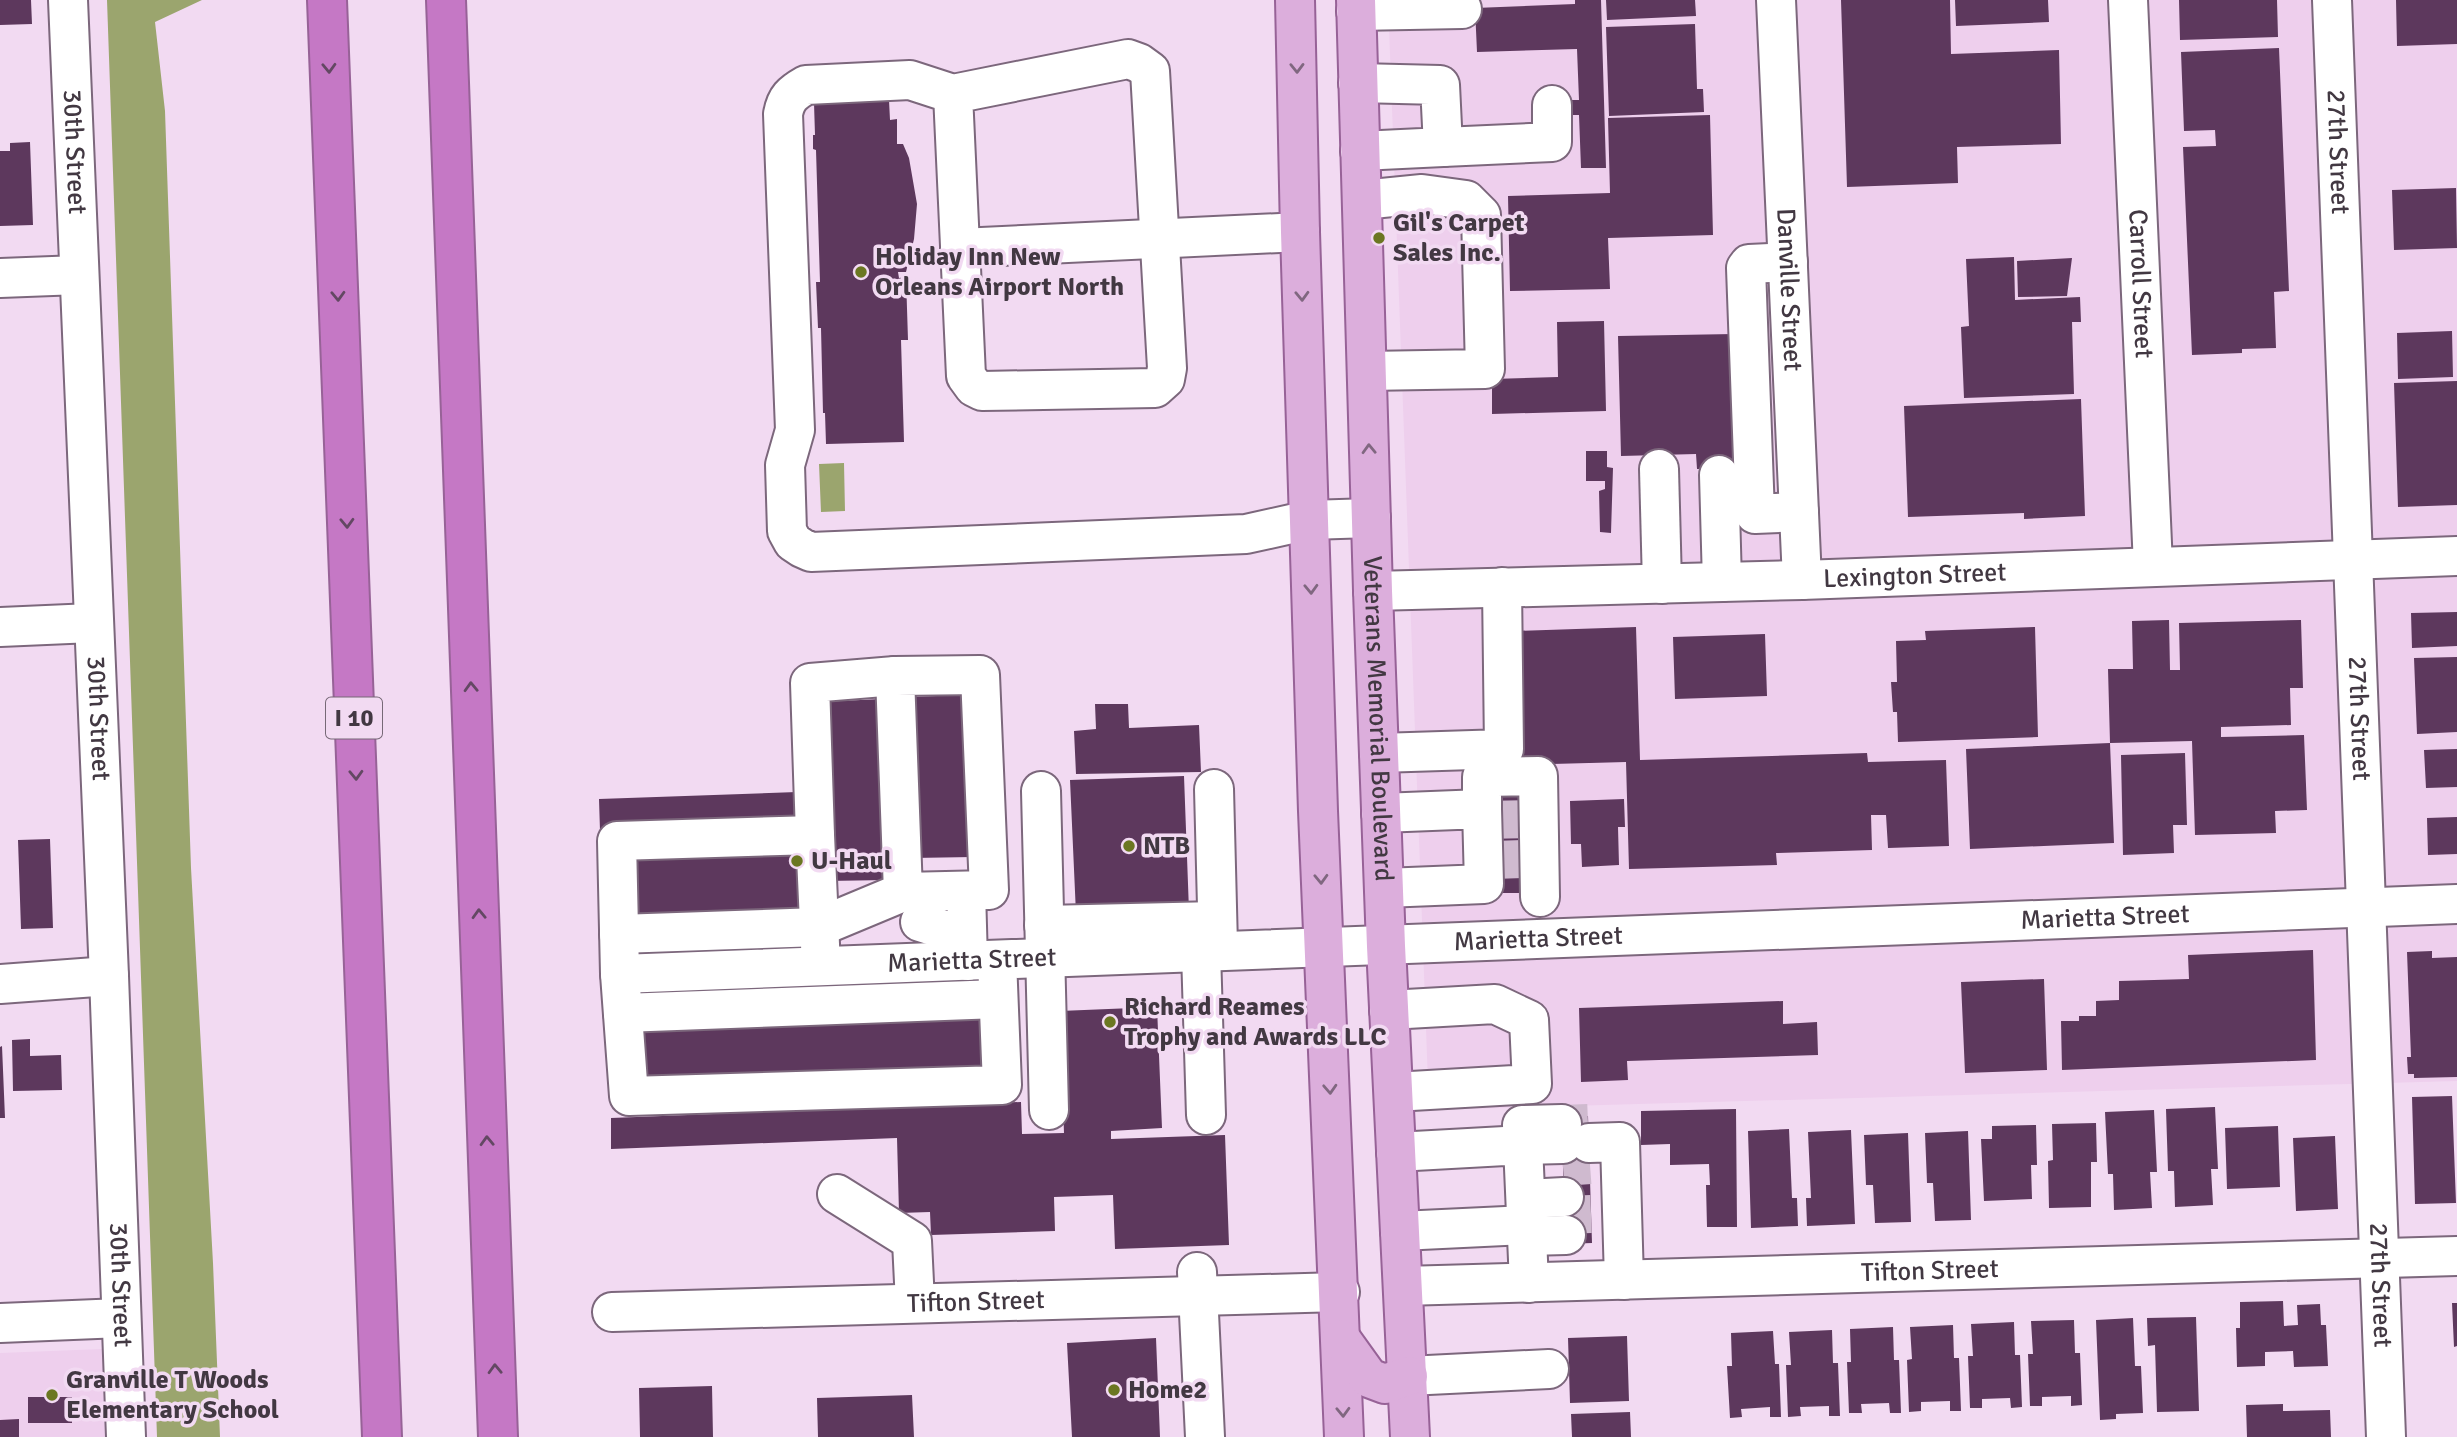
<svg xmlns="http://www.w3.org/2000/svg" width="2457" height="1437" viewBox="0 0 2457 1437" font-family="Signika,sans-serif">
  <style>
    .built { fill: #eecfed }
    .water { fill: #9ba56e }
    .building { fill: #5d385d }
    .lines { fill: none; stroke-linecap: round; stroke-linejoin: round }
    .minor-tunnel { stroke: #cfbacf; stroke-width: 38; stroke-dasharray: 38 19; stroke-linecap: butt }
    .minor-casing { stroke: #7c677c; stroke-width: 42 }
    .major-casing { stroke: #976297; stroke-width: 42 }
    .highway-casing { stroke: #976297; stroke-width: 42 }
    .minor { stroke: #fff; stroke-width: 38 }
    .major { stroke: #dcaedc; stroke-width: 38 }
    .highway { stroke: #c578c5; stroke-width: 38 }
    .oneway { stroke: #634863 }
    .oneway2 { stroke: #806780 }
    .poi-dot { fill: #6b7722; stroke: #f2daf2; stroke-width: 2.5 }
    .labels { text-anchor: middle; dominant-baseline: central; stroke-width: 7; stroke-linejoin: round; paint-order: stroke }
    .shield { fill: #f2daf2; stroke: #776977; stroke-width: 2 }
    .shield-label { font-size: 24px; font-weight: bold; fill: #423842 }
    .street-label { font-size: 26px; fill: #423842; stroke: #f2daf2 }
    .poi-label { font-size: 26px; font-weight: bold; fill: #423842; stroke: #f2daf2; text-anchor: start }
  </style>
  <rect width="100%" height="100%" fill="#f2daf2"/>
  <path class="built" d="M1388,0H2457V1081L1429,1110Z
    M102,1349L105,1437H0V1353Z"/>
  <path class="water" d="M107,0H202L155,22L165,111L191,868L213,1263L220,1437H157Z
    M844,463L845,511L821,512L819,464Z"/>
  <path class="building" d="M0,0H31L32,24L0,25Z
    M1575,0H1601L1606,168H1581L1579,115H1573L1572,100H1579L1577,49L1477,52L1475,8L1575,4Z
    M1606,0H1695L1696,16L1607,20Z
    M1841,0H1950L1951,54L2059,50L2061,144L1957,147L1958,183L1847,187Z
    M1955,0H2048L2049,22L1956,26Z
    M2179,0H2277L2278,37L2180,40Z
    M2396,0H2457V44L2397,46Z
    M1695,24L1697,89H1703L1704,112L1609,116L1606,27Z
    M2279,48L2289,291L2274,292L2276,348L2242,349V353L2192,355L2183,147L2216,146L2215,130L2184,131L2181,52Z
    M889,100L890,120L897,119V144H903L909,158L917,204L914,239L906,272H898L899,278L906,277L908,340H901L904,442L826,444L825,413H823L821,328H818L816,282H820L816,150L813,149V135H815L814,103Z
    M1710,115L1713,235L1608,238L1610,289L1510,291L1508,196L1610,193L1608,118Z
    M30,142L33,225L0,226V151H10V143Z
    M2456,188L2457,248L2394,250L2392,190Z
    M2014,257L2015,300L2080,297L2081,322H2072L2074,394L1964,398L1961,327L1969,326L1966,259Z
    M2072,258L2067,296L2018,297L2017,261Z
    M1604,321L1606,411L1492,414V379L1558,377L1557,322Z
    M2452,331L2453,377L2398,379L2397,333Z
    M1734,334L1737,468L1697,469L1696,454L1621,456L1618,336Z
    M2457,381V505L2398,507L2394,383Z
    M2081,399L2085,516L2024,519V513L1908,517L1904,406Z
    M1586,451H1607V467L1613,468L1611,533L1600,532L1599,491L1605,489V481H1586Z
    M2457,612V646L2412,648L2411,613Z
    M2169,620L2170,670H2180L2179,623L2301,620L2303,688H2290L2291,725L2221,727V737L2304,735L2307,810L2275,811L2276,833L2195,835L2192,741L2110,743L2108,669H2133L2132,621Z
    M1636,627L1640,760L1867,753L1868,762L1946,760L1949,846L1888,848L1886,815H1871L1872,850L1776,853L1777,865L1629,869L1626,762L1518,765L1514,631Z
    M2035,627L2038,737L1898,742L1897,712H1893L1891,682H1897L1896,641L1926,640L1925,631Z
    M1765,634L1767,696L1675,699L1673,637Z
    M2457,657V732L2417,734L2414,658Z
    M967,695L973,857L912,858L906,697Z
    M881,699L887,880L826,881L820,702Z
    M1095,704H1128L1129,728L1199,725L1201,772L1076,774L1074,731L1096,729Z
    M2110,743L2114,843L1970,849L1966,749Z
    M2457,749V787L2426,788L2424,750Z
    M2185,753L2187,825H2173L2174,853L2123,855L2121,755Z
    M1184,776L1189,911L1076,914L1070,780Z
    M1518,789L1521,893H1493L1489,790Z
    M797,792L799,824L600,831L599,799Z
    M1624,799L1625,827H1618L1619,865L1582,867L1581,844H1571L1570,801Z
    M2457,817V854L2428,855L2427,818Z
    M50,839L53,928L21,929L18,840Z
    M798,851L800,912L632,919L630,856Z
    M2313,950L2316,1060L2062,1070L2061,1021H2079V1016H2096V1001L2119,1000V981L2189,979L2188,955Z
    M2432,951V958L2457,957V1077L2414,1078V1074H2408L2407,1057H2411L2407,952Z
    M2044,979L2047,1070L1965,1073L1961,982Z
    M1783,1001V1024L1817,1022L1818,1055L1627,1061L1628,1080L1581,1082L1579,1008Z
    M1157,1007L1162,1128L1111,1131V1139L1225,1135L1229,1245L1115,1249L1113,1195L1054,1197L1055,1231L931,1235L930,1212L899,1213L897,1138L611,1149V1118L1021,1102L1022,1134L1064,1133L1060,1011Z
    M988,1014L990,1076L640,1089L638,1027Z
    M30,1039V1056L61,1055L62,1090L13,1091L12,1040Z
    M2,1046L5,1118H0V1047Z
    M2452,1096L2456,1203L2415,1204L2412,1097Z
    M2215,1107L2218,1169H2211L2213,1205L2175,1207L2174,1171H2168L2166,1109Z
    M1736,1109L1737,1227H1707L1706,1185H1710L1709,1164L1670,1165V1144L1641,1145V1111Z
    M2154,1110L2157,1172H2150L2152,1208L2114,1210L2113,1174H2108L2105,1112Z
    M1588,1116L1592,1243L1566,1244L1561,1117Z
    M2096,1123L2097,1162H2091V1207L2049,1208L2048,1161L2053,1160L2052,1124Z
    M2036,1125L2037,1165H2031L2032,1199L1984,1201L1981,1139H1992V1126Z
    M2278,1126L2280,1187L2227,1189L2225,1128Z
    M1789,1129L1792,1198H1797L1798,1226L1751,1228L1748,1131Z
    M1851,1130L1855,1224L1807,1226L1806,1198H1811L1808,1132Z
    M1968,1131L1971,1220L1935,1221L1933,1183H1927L1925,1133Z
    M1908,1133L1911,1222L1875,1223L1873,1185H1866L1864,1135Z
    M2335,1136L2338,1209L2296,1211L2293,1138Z
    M2283,1301L2284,1326L2298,1325L2297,1305L2320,1304L2321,1325H2326L2328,1366L2294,1367L2293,1351L2265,1352V1366L2237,1367L2236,1328H2240V1302Z
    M2452,1303H2457V1346L2454,1347Z
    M2196,1317L2199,1411L2157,1412L2155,1345L2148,1346L2147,1318Z
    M2133,1318L2135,1366H2141L2143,1413L2116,1414V1419L2100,1420L2096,1320Z
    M2074,1320L2075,1353H2080L2082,1405L2071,1406V1396L2042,1397V1406H2030L2028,1354H2033L2031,1321Z
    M2014,1322L2015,1355H2020L2022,1407L2011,1408L2010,1398L1982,1399V1408H1970L1968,1356H1973L1971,1324Z
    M1953,1325L1954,1358H1959L1961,1411H1950V1401L1921,1402V1411L1909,1412L1907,1360L1912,1359L1910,1327Z
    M1893,1327L1894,1360H1899L1901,1413H1890L1889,1403L1861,1404L1862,1413H1849L1847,1362H1851L1850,1329Z
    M1832,1330L1833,1363H1838L1840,1416H1829V1406L1800,1407L1801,1416L1788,1417L1786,1365H1791L1789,1332Z
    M1773,1331L1775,1364H1779L1781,1417H1770V1407L1741,1409L1742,1417L1730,1418L1727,1366H1732L1731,1333Z
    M1627,1336L1629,1401L1570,1403L1568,1338Z
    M1156,1338L1160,1437H1072L1067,1343Z
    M712,1386L713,1437H640L639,1388Z
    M912,1395L914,1437H818L817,1398Z
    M28,1397H72V1423H28Z
    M2283,1404V1411L2330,1410L2331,1437H2247L2246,1405Z
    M1630,1412L1631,1437H1572L1571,1414Z
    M19,1419V1437H0V1420Z"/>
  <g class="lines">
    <path class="minor-tunnel" d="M1483,820L1539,819
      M1493,860L1523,859
      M1562,1124L1588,1123
      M1563,1167L1590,1165
      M1565,1215L1591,1214"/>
    <g class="minor-casing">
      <g id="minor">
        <path id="s1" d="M68,0L109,976L126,1437"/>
        <path id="s2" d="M1776,0L1802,580"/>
        <path id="s3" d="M2128,0L2153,566"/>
        <path id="s4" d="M2332,0L2386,1437"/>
        <path d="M1356,11L1462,9"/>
        <path d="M1358,83L1440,85L1443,147L1360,151"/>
        <path d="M953,94L966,376L974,387L982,391L1155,388L1165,379L1167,368L1150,71L1139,63L1128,59L953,94L910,80L806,85C792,93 786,98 783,114L795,430L785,465L787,531L793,542L802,548L811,552L1246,534L1309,520L1371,518"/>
        <path d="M1443,147L1552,142V105"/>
        <path d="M1362,200L1422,194L1466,200L1481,215L1485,369L1367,371"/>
        <path d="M960,248L1300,232"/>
        <path d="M1788,262L1749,264L1746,268L1755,514L1799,512"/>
        <path d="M0,278L79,275"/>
        <path d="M1659,469L1662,584"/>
        <path d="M1719,475L1722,582"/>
        <path id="s5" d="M1373,591L1802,580L2457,556"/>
        <path d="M0,627L92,623"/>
        <path d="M1379,753L1504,749L1502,587"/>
        <path d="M1214,789L1218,946"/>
        <path d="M1041,791L1049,1110"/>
        <path d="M1482,809V777L1538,776L1540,897"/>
        <path d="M1381,813L1482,809L1484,884L1384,888"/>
        <path d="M815,835L810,683L895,676"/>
        <path d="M966,891L968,961"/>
        <path d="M920,922L967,937"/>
        <path d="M1044,925L1217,921"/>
        <path d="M619,934L819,927L903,892L895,676L980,675L989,890L903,892"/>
        <path d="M1201,952L1206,1115"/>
        <path d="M821,966L815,835L617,841L620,974L629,1096L1002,1085L997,960"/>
        <path id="s6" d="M620,974L2457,904"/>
        <path d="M0,984L109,976"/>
        <path d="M1389,1010L1495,1004L1529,1020L1532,1084L1394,1092"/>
        <path d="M623,1013L998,999"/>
        <path d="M1562,1124L1522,1125L1523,1145L1563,1144"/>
        <path d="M1589,1143L1620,1142L1624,1280"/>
        <path d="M1396,1152L1523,1145L1529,1283"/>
        <path d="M837,1194L912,1241L915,1303"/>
        <path d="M1526,1199L1564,1197"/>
        <path d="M1400,1231L1527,1225"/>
        <path d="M1527,1236L1566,1235"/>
        <path d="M1197,1272L1205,1437"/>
        <path id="s7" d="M1403,1286L2457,1256"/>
        <path id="s8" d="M612,1312L1340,1292"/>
        <path d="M0,1323L121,1318"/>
        <path d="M1408,1376L1549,1369"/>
      </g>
    </g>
    <g class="major-casing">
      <g id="major">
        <path d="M1295,0L1300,232L1318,811L1344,1437"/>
        <path id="s9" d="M1356,0L1373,591L1386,946L1410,1437"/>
        <path d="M1341,1339L1369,1378L1385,1384L1408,1376"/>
      </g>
    </g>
    <g class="highway-casing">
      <path id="highway" d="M327,0L382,1437
        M446,0L498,1437"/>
    </g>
    <use href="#minor" class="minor"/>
    <use href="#major" class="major"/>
    <use href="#highway" class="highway"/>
  </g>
  <defs><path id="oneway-chevron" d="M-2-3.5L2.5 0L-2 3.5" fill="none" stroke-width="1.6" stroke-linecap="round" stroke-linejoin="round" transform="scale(1.75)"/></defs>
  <g class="oneway">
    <use href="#oneway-chevron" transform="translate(329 68) rotate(88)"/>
    <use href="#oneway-chevron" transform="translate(338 296) rotate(88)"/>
    <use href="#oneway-chevron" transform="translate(347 523) rotate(88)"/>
    <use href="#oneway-chevron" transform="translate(471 687) rotate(-92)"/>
    <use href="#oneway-chevron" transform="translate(356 775) rotate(88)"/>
    <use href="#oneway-chevron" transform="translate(479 914) rotate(-92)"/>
    <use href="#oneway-chevron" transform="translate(487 1141) rotate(-92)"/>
    <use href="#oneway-chevron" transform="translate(495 1369) rotate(-92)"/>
  </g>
  <g class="oneway2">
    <use href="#oneway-chevron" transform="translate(1297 68) rotate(89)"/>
    <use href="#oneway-chevron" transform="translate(1302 296) rotate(88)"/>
    <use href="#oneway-chevron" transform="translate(1369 449) rotate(-92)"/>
    <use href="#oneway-chevron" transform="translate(1311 589) rotate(88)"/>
    <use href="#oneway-chevron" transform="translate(1321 879) rotate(88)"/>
    <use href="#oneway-chevron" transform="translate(1330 1089) rotate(87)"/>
    <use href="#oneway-chevron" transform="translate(1343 1412) rotate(88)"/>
  </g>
  <g class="poi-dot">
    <circle cx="1379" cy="238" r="7"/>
    <circle cx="861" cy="272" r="7"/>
    <circle cx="1129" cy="846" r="7"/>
    <circle cx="797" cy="861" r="7"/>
    <circle cx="1110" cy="1022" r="7"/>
    <circle cx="1114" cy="1390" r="7"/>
    <circle cx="52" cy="1395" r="7"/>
  </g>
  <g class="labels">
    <rect class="shield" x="326" y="697.5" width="56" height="41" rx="5"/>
    <g class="shield-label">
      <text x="354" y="718">I 10</text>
    </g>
    <g class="street-label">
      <text stroke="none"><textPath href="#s1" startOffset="152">30th Street</textPath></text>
      <text stroke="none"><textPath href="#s4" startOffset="152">27th Street</textPath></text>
      <text stroke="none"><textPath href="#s3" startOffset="284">Carroll Street</textPath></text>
      <text stroke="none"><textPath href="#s2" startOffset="290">Danville Street</textPath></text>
      <text stroke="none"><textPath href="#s5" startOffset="542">Lexington Street</textPath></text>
      <text stroke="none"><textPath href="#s1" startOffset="719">30th Street</textPath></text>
      <text stroke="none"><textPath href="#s4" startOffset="719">27th Street</textPath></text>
      <text stroke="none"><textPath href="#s9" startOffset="719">Veterans Memorial Boulevard</textPath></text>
      <text stroke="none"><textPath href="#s6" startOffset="1486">Marietta Street</textPath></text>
      <text stroke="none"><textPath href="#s6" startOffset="919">Marietta Street</textPath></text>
      <text stroke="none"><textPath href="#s6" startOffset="352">Marietta Street</textPath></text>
      <text stroke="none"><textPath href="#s7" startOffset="527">Tifton Street</textPath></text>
      <text stroke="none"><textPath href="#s1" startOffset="1286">30th Street</textPath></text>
      <text stroke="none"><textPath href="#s4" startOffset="1286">27th Street</textPath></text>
      <text stroke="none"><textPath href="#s8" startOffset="364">Tifton Street</textPath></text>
    </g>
    <g class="poi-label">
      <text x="1393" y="223">Gil's Carpet<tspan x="1393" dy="30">Sales Inc.</tspan></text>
      <text x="875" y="257">Holiday Inn New<tspan x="875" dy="30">Orleans Airport North</tspan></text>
      <text x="1143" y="846">NTB</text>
      <text x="811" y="861">U-Haul</text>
      <text x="1124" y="1007">Richard Reames<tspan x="1124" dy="30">Trophy and Awards LLC</tspan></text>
      <text x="66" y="1380">Granville T Woods<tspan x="66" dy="30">Elementary School</tspan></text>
      <text x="1128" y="1390">Home2</text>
    </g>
  </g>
</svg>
